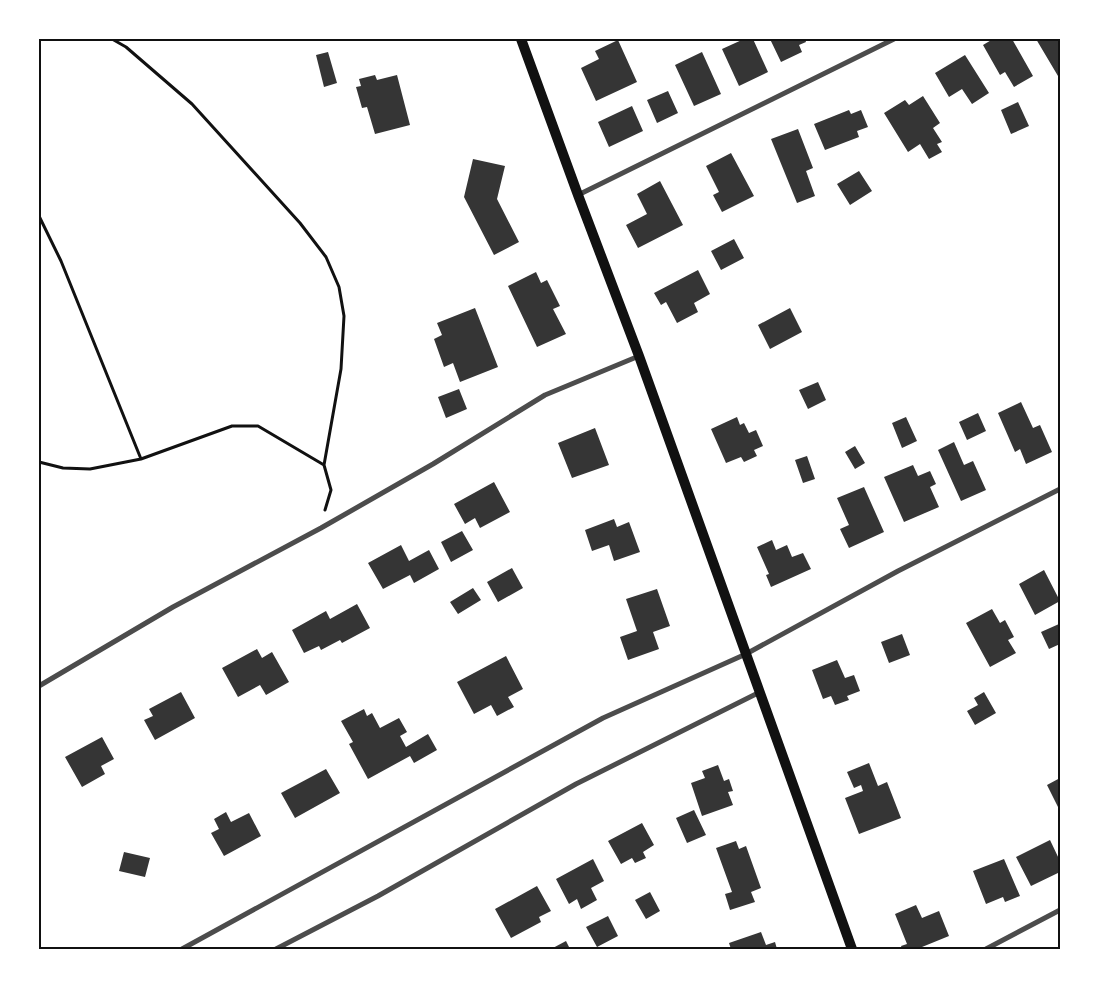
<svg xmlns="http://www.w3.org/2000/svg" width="1099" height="988" viewBox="0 0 1099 988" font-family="'Exo 2',sans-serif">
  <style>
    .building { fill: #353535 }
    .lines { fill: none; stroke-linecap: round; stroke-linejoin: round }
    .path { stroke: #111; stroke-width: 3 }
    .minor { stroke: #4c4c4c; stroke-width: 5 }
    .secondary { stroke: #111; stroke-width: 10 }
    .neatline { fill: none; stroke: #111; stroke-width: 2 }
  </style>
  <rect width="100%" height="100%" fill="#fff"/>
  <path class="building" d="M744,39H753L768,72L739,86L722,49Z
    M770,39H805L806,42L799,45L802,52L781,62Z
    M993,39H1012L1033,76L1014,87L1005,72L1000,75L983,45Z
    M1036,39H1060V75L1058,76Z
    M618,40L637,82L596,101L581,68L599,59L595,51Z
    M328,52L337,83L324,87L316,55Z
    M702,52L721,94L694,106L675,65Z
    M965,55L989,93L972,104L962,89L949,97L935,73Z
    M375,75L377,80L397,75L410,125L375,134L367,107L362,108L356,87L361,86L359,79Z
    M668,91L678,113L657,123L647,100Z
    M923,96L940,123L933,128L942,142L937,144L942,152L929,159L920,144L908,152L884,113L905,100L909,105Z
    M1018,102L1029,126L1011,134L1001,110Z
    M632,106L643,131L609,147L598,122Z
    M849,110L851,114L861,110L868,127L857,131L859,137L825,150L814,124Z
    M798,129L813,168L806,171L815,196L797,203L771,139Z
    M731,153L754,196L722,212L713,195L719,192L706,166Z
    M473,159L505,166L497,199L519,242L494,255L464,197Z
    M859,171L872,191L850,205L837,184Z
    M660,181L683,225L638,248L626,225L647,214L637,194Z
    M734,239L744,258L721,270L711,251Z
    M698,270L710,294L694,303L698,312L677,323L666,302L661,305L654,293Z
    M536,272L541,283L547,280L560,306L553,309L566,334L537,347L508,286Z
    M475,308L498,367L460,382L453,363L444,367L434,339L442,335L437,323Z
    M790,308L802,332L770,349L758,325Z
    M818,382L826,400L808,409L799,390Z
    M459,389L467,409L446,418L438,397Z
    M1021,402L1033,428L1040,425L1052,452L1026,464L1020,449L1015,452L998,413Z
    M978,413L986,431L967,440L959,422Z
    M737,417L740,425L744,423L749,433L756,430L763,446L754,450L757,456L744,462L741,457L726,463L711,429Z
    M906,417L917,441L902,448L892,423Z
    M595,428L609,465L572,478L558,443Z
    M954,442L964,465L973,461L986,490L961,501L938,450Z
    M855,446L865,463L855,469L845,452Z
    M807,456L815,479L803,483L795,460Z
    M913,465L918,476L930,471L936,484L930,487L939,507L904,522L884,477Z
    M494,482L510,512L480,528L475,518L465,524L454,504Z
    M864,487L884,532L849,548L840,529L849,525L837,498Z
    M614,519L617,527L629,522L640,552L614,561L609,545L592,551L585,530Z
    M462,531L473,550L451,562L441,542Z
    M772,540L776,550L787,545L792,557L803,553L811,569L771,587L766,575L769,574L757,547Z
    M401,545L409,561L429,550L439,569L414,583L410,575L383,589L368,563Z
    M512,568L523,588L498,602L487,582Z
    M1044,570L1060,601L1035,615L1019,584Z
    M473,588L481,600L458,614L450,602Z
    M657,589L670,626L653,632L659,649L628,660L620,637L637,631L626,599Z
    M357,604L370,628L342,643L340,640L321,650L319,646L304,653L292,630L326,611L330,619Z
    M992,609L1000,623L1005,620L1014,637L1008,640L1016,653L990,667L966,623Z
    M1059,624L1060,628V644L1049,649L1041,632Z
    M902,634L910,655L889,663L881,642Z
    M257,649L262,658L272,652L289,682L266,695L260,685L238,697L222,668Z
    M506,656L523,689L508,697L514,707L497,716L491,705L474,714L457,682Z
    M837,660L845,678L854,675L860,691L847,696L849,700L835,705L831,696L823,699L812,670Z
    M181,692L195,718L155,740L144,720L153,716L149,709Z
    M984,692L996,713L975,725L967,711L978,705L974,698Z
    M364,709L367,716L372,713L380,728L399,718L407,732L400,736L406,747L428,734L437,750L414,763L410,756L368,779L349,744L353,742L341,721Z
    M102,737L114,759L101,766L105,774L82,787L65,757Z
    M869,763L878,786L887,782L901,818L859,834L845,798L863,791L861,785L854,788L847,772Z
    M718,765L724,781L729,779L733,791L728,792L733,805L702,816L691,783L705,778L702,771Z
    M326,769L340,793L295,818L281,793Z
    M1060,778V811L1047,785Z
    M694,810L706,835L687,843L676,818Z
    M226,812L231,822L249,813L261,836L224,856L211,833L219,829L214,819Z
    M642,823L654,845L643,852L646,858L635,863L632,858L621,864L608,841Z
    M1050,840L1060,861V872L1031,886L1016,857Z
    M736,841L739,849L746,846L761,888L751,892L755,902L730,910L725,894L732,892L716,848Z
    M124,852L150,858L145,877L119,871Z
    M593,859L604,881L591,888L597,900L581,909L577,899L569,904L556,879Z
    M1004,859L1020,896L1005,902L1003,897L986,904L973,871Z
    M537,886L551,911L539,917L541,922L511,938L495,909Z
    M650,892L660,911L646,919L635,900Z
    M916,905L922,918L939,911L949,936L922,947V949H902L901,946L907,944L895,914Z
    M608,916L618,936L597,947L586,927Z
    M761,932L766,945L775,942L777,949H731L729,943Z
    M566,941L570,949H551Z"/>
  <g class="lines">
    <path class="path" d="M112,39L126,47L192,104L300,223L326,257L339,287L344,316L341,369L324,465L331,490L325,510
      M39,216L61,261L141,459
      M39,462L63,468L90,469L141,459L232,426H258L324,465"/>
    <path class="minor" d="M578,195L894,39
      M39,686L173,607L321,528L433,464L545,395L639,356
      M182,949L603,718L746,654L898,571L1060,489
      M276,949L378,896L576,784L760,692
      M986,949L1060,910"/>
    <path class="secondary" d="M521,39L578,195L639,356L852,949"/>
  </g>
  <rect width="1099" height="988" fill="none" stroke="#ffffff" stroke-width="80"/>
  <rect x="40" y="40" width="1019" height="908" class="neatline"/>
</svg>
